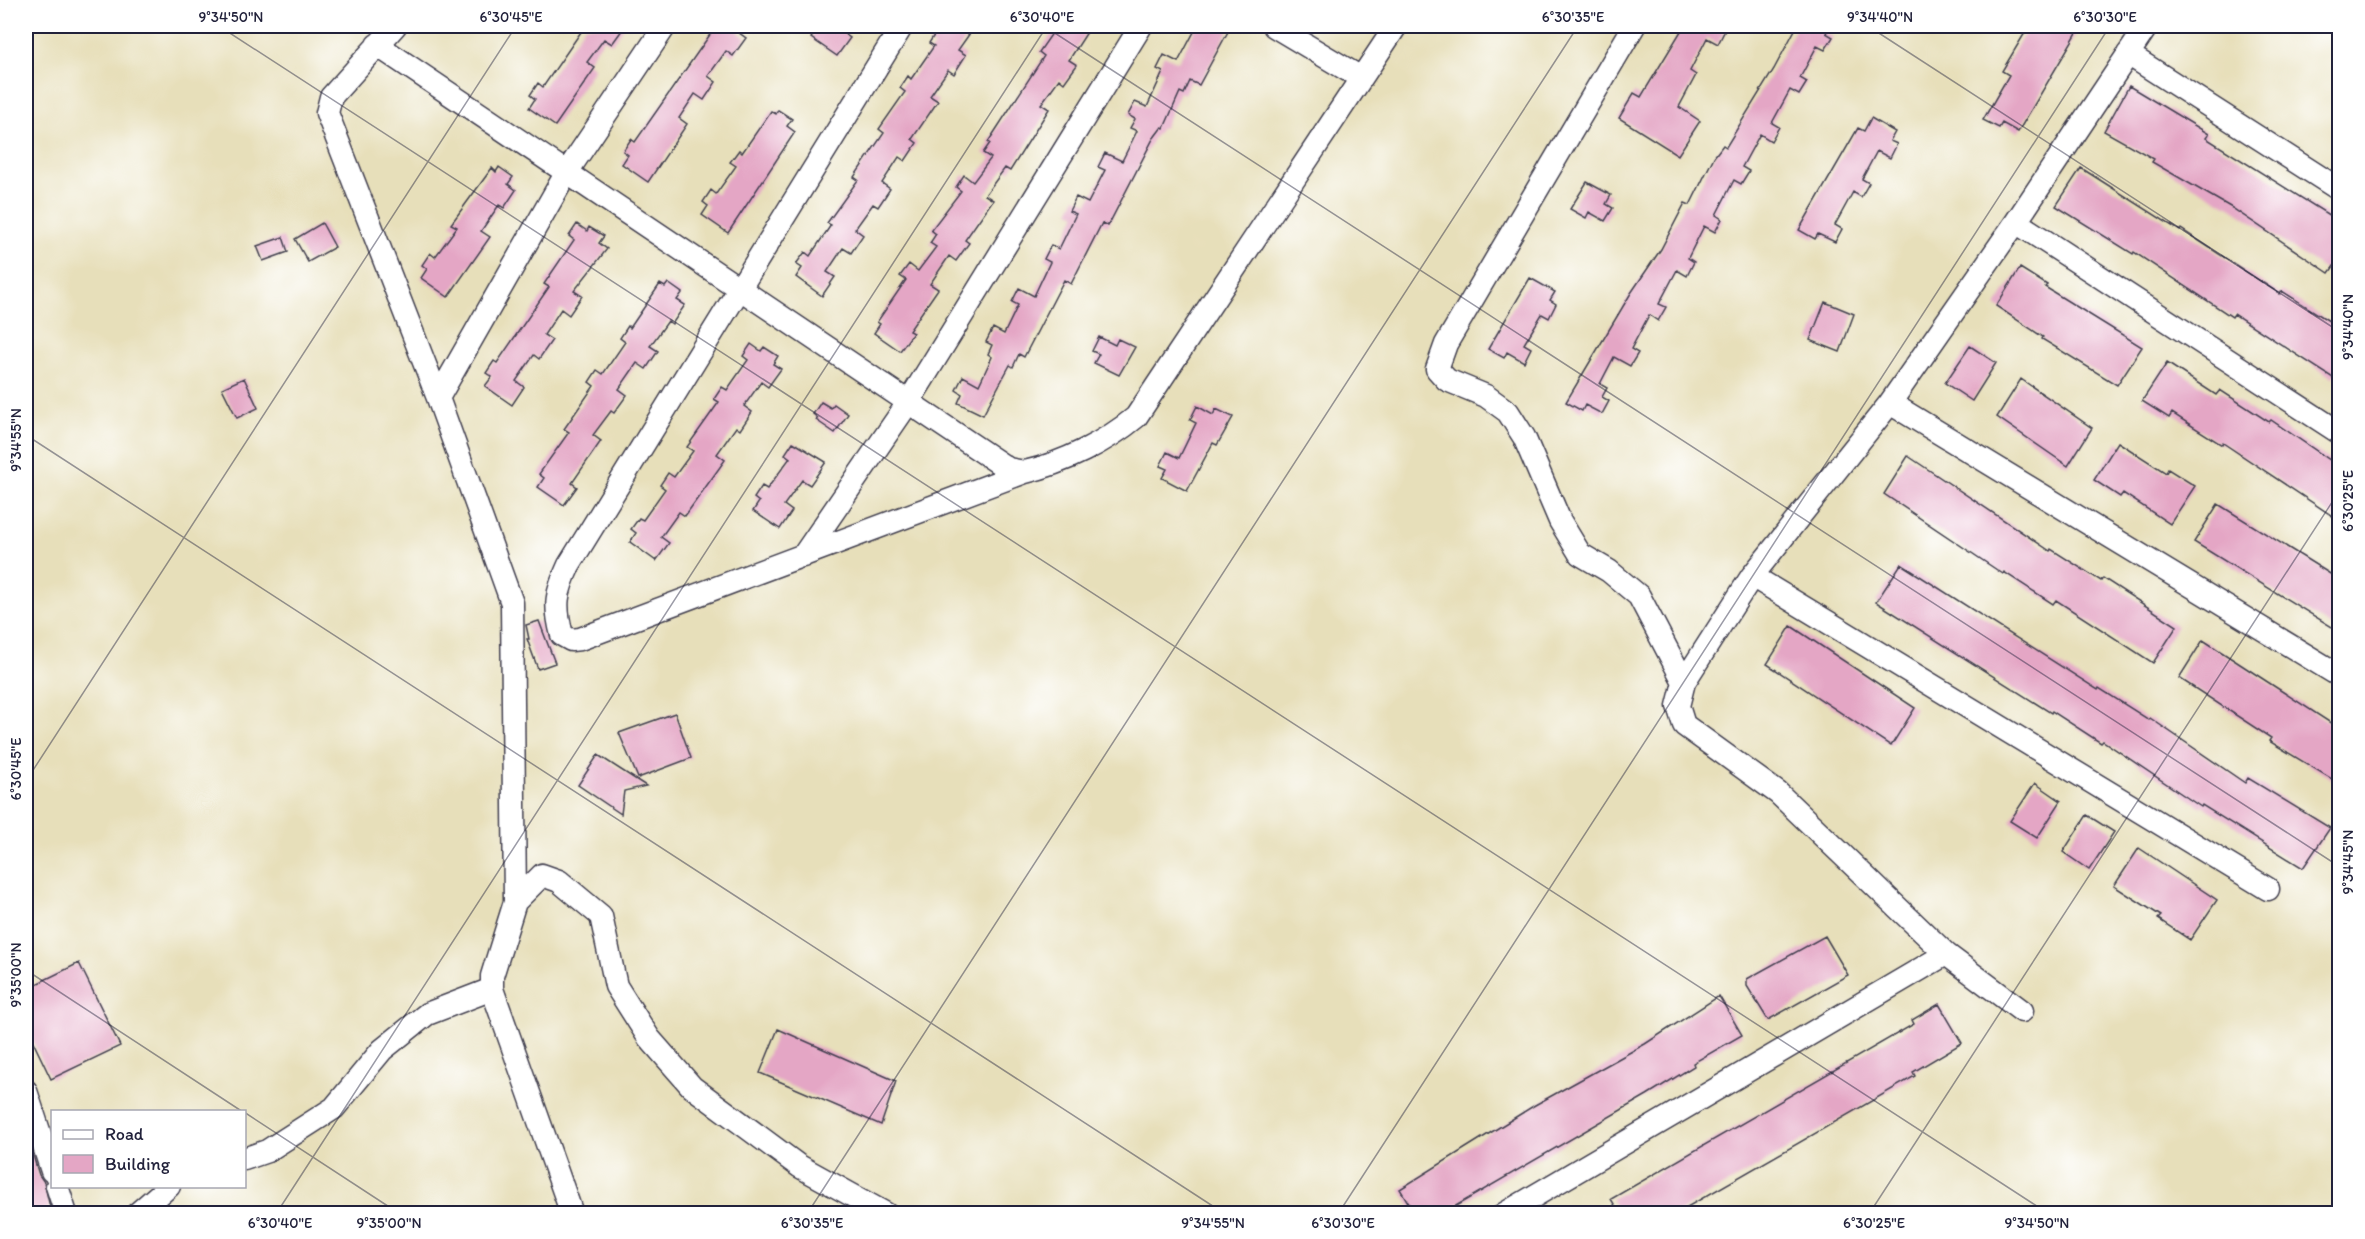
<svg xmlns="http://www.w3.org/2000/svg" width="2365" height="1239" viewBox="0 0 2365 1239" font-family="Itim,sans-serif">
  <style>
    .building { fill: #e4a6c5 }
    .lines { fill: none; stroke-linecap: round; stroke-linejoin: round }
    .minor-casing { stroke: #403e4e; stroke-width: 25 }
    .minor { stroke: #fff; stroke-width: 22 }
    .ticks { fill: none; stroke: #22223b; stroke-width: 1.5; stroke-opacity: 0.45 }
    .neatline { fill: none; stroke: #22223b; stroke-width: 2 }
    .ticks-label { font-size: 15px; text-anchor: middle; fill: #22223b }
  </style>
  <rect width="100%" height="100%" fill="#fff"/>
  <filter id="ink" filterUnits="userSpaceOnUse"><feTurbulence type="fractalNoise" baseFrequency=".0167" numOctaves="2"/><feDisplacementMap in="SourceGraphic" scale="12" xChannelSelector="R" yChannelSelector="G"/><feConvolveMatrix kernelMatrix="1 2 1 2 8 2 1 2 1" color-interpolation-filters="sRGB"/></filter>
  <filter id="wash" filterUnits="userSpaceOnUse"><feTurbulence type="fractalNoise" baseFrequency=".008" numOctaves="4" result="noise"/><feDisplacementMap in="SourceGraphic" scale="24" xChannelSelector="R" yChannelSelector="G"/><feGaussianBlur stdDeviation="1.35" result="paint"/><feColorMatrix in="noise" values="0 0 0 0 0 0 0 0 0 0 0 0 0 0 0 0 0 1.4 0 .05"/><feComposite in="paint" operator="in"/></filter>
  <g filter="url(#wash)">
    <rect width="100%" height="100%" fill="#e7dfba"/>
    <g id="blocks">
      <path class="building" d="M585,26H625L612,44L604,39L587,62L595,68L555,126L529,108L535,99L530,95L538,83L543,87Z
        M716,26H743L738,32L746,38L733,56L726,51L708,76L716,82L704,100L695,94L679,118L687,124L648,182L622,164L628,155L623,151L631,139L635,142Z
        M819,26H846L842,32L850,38L837,56L811,38Z
        M940,26H975L958,50L966,55L954,74L948,70L930,96L938,101L912,139L917,143L905,161L899,157L882,183L890,189L878,207L873,204L855,229L863,235L851,253L843,248L827,272L835,277L822,296L796,277L802,268L796,264L805,252L810,256L831,225L827,223L858,180L854,177L884,133L879,129L905,92L900,88L908,76L911,79L934,46L929,43Z
        M1057,26H1091L1069,60L1077,65L1064,83L1059,79L1041,104L1049,109L1010,171L1005,168L985,195L993,200L965,240L969,243L956,261L949,256L930,284L938,289L909,331L913,333L900,351L874,333L880,324L877,322L906,280L900,276L909,264L918,271L936,247L930,243L936,234L931,230L961,191L956,187L964,175L973,182L991,158L983,153L990,143L988,142L1044,56L1039,52Z
        M1186,26H1231L1199,85L1190,81L1184,94L1180,92L1164,128L1162,127L1153,139L1108,226L1102,223L1071,284L1064,280L1024,357L1019,354L1013,367L1010,365L983,415L958,403L962,394L956,390L963,376L979,385L992,357L988,354L992,345L986,342L993,328L1004,334L1018,305L1012,302L1019,288L1034,296L1050,262L1044,259L1051,245L1059,249L1076,214L1069,211L1076,197L1088,203L1105,170L1098,167L1105,153L1122,161L1137,131L1130,128L1135,119L1128,115L1135,102L1147,107L1163,72L1157,69L1164,55L1178,62L1195,30Z
        M1684,26H1716L1725,30L1718,44L1707,38L1690,71L1696,75L1679,107L1700,121L1678,155L1619,118L1634,93L1641,97Z
        M1797,26H1830L1826,33L1833,37L1825,50L1817,46L1800,78L1807,82L1799,95L1790,90L1772,123L1779,127L1771,141L1760,134L1742,167L1749,171L1741,184L1734,180L1716,215L1722,219L1715,232L1704,226L1688,258L1694,262L1687,276L1677,270L1659,304L1666,307L1658,321L1649,315L1631,349L1638,353L1630,366L1614,357L1600,384L1607,388L1602,397L1609,401L1602,414L1585,405L1582,411L1566,402L1631,293L1661,249L1685,203L1690,205L1714,157L1723,145L1726,147L1774,69Z
        M2029,26H2081L2018,132L2002,123L1999,128L1983,120L2009,75L2002,71Z
        M2129,86L2209,134L2206,138L2340,222V258L2329,273L2232,208L2152,162L2154,159L2104,131Z
        M778,110L792,119L787,126L795,132L728,233L702,215L708,206L703,202L711,190L716,194L736,166L730,162L739,150L742,153L771,111L776,114Z
        M1871,118L1895,132L1890,141L1897,144L1890,158L1877,151L1862,179L1869,183L1861,197L1853,192L1835,225L1842,229L1835,242L1818,234L1815,239L1799,230L1858,128L1864,131Z
        M499,167L513,177L508,184L516,190L504,208L499,205L481,231L490,237L448,297L421,278L427,269L422,265L430,253L435,257L457,227L451,224L492,168L496,172Z
        M2081,168L2180,231L2181,229L2280,294L2282,291L2340,328V367L2333,378L2234,314L2232,317L2134,252L2133,254L2056,206Z
        M1587,182L1611,195L1606,204L1613,208L1605,221L1589,212L1586,218L1570,209Z
        M322,223L335,247L308,262L295,239Z
        M577,224L587,231L589,227L604,236L599,243L607,249L574,291L582,296L569,315L561,309L544,335L552,340L539,359L534,355L516,381L524,387L512,405L485,386L492,377L486,373L494,361L497,363L549,287L544,284L574,240L569,236Z
        M283,237L288,252L263,261L257,246Z
        M2020,268L2047,285L2045,287L2142,347L2117,385L2042,339L2043,337L1996,306Z
        M1530,278L1555,292L1550,300L1556,304L1549,318L1542,314L1524,344L1531,348L1524,362L1507,352L1504,358L1488,349Z
        M668,283L682,293L677,300L685,305L672,324L668,321L650,346L658,351L646,369L637,363L619,389L627,395L614,413L611,411L593,435L601,441L572,483L577,487L564,505L538,487L544,478L539,474L569,432L564,429L594,386L589,382L597,370L603,374L625,342L620,338L628,326L630,328L660,284L665,287Z
        M1825,302L1854,314L1840,352L1810,340Z
        M1099,337L1115,345L1118,339L1135,347L1119,375L1094,363L1099,354L1092,351Z
        M751,344L761,351L764,347L778,356L773,364L781,369L768,387L761,382L744,406L752,412L740,430L736,427L717,454L725,460L685,516L679,512L661,537L669,543L656,561L630,542L636,533L631,529L639,518L643,520L665,489L660,485L668,473L674,477L693,451L687,447L719,402L714,399L722,387L727,390L748,360L743,356Z
        M1970,346L1996,363L1972,401L1945,383Z
        M2167,363L2216,395L2220,390L2269,422L2271,420L2340,467V521L2223,443L2222,445L2172,413L2169,418L2142,401Z
        M244,378L258,408L237,418L222,388Z
        M2021,379L2092,428L2068,466L1997,417Z
        M821,402L831,408L834,404L848,414L835,433L816,420L818,418L813,414Z
        M1197,406L1213,415L1216,409L1233,417L1217,445L1213,443L1187,491L1162,478L1167,469L1160,466L1167,452L1179,458L1196,423L1190,420Z
        M793,442L826,462L810,485L802,480L784,505L792,511L780,529L753,511L759,502L754,498L762,486L767,489L790,458L785,454Z
        M2118,442L2166,473L2168,469L2195,486L2170,524L2123,493L2120,497L2094,480Z
        M1908,456L2050,551L2051,549L2101,581L2103,578L2177,626L2153,663L2056,600L2053,604L2004,572L2003,574L1884,494Z
        M2218,504L2340,580V632L2194,542Z
        M1901,564L2098,690L2099,688L2149,720L2150,718L2245,783L2248,778L2330,828L2303,868L2202,805L2201,807L2103,741L2101,743L2052,711L2051,713L1876,602Z
        M539,621L555,663L538,669L527,639H529L526,625Z
        M1791,626L1915,708L1891,746L1767,664Z
        M2203,640L2340,729V784L2269,741L2271,738L2179,678Z
        M675,713L691,758L638,778L619,733Z
        M598,755L646,786L624,791L621,814L578,785Z
        M2035,783L2061,801L2037,838L2010,821Z
        M2087,815L2114,832L2089,870L2063,852Z
        M2139,848L2217,900L2190,940L2158,919L2161,916L2114,886Z
        M1825,936L1848,975L1768,1020L1747,986V979Z
        M79,963L120,1046L51,1079L26,1027V989Z
        M1719,996L1742,1035L1693,1063L1694,1066L1647,1095L1442,1214H1415L1400,1189L1535,1105L1645,1044Z
        M1939,1004L1962,1043L1913,1072L1915,1076L1675,1214H1620L1611,1199L1914,1024L1912,1020Z
        M778,1029L896,1081L881,1125L760,1073Z
        M26,1133L39,1175L44,1182L50,1207L37,1214H26Z"/>
    </g>
  </g>
  <g filter="url(#ink)">
    <use href="#blocks" fill-opacity="0" stroke="#403e4e" stroke-width="1.5"/>
    <g class="lines">
      <g class="minor-casing">
        <path id="minor" d="M395,26L331,97L327,113L438,398L512,603L515,902L492,976V989L572,1214
          M902,26L569,565C556,593 554,605 562,635L571,640L580,639L1025,472C1064,463 1106,442 1136,417L1396,26
          M1274,26L1361,78
          M1634,26L1446,344L1437,369L1447,380L1486,396L1508,412L1524,437L1560,521L1580,554L1609,571L1639,596L1684,682
          M377,45L1008,469L1025,472
          M2128,54L2340,190
          M2016,222L2340,433
          M438,398L567,172L665,26
          M1890,403L2340,676
          M803,556L908,403L1141,26
          M1752,576L2268,889
          M515,902L542,875L559,881L601,916L616,986L649,1038L692,1087L799,1166L886,1214
          M2022,1011L1946,954L1778,793L1684,725L1678,706L1684,682L1752,576L1890,403L2016,222L2147,26
          M26,1091L52,1171
          M244,1159L267,1151L334,1108L382,1050L427,1014L492,989
          M57,1186L66,1214
          M137,1214L169,1186
          M1504,1214L1946,954"/>
      </g>
      <use href="#minor" class="minor"/>
    </g>
  </g>
  <path class="ticks" d="M219,26L2049,1214M1044,26L2340,867M1868,26L2340,332M26,435L1225,1214M26,781L516,26M26,970L243,1112M244,1112L400,1214M276,1214L1047,26M807,1214L1578,26M1338,1214L2110,26M1869,1214L2340,490"/>
  <rect width="2365" height="1239" fill="none" stroke="#fff" stroke-width="66"/>
  <rect x="51" y="1110" width="195" height="78" fill="#ffffff" stroke="#a7a7b1" stroke-width="1.5"/>
  <rect x="63" y="1130" width="30" height="9" fill="#ffffff" stroke="#a7a7b1" stroke-width="1.5"/>
  <text x="105" y="1140" font-size="18" fill="#22223b">Road</text>
  <rect x="63" y="1155" width="30" height="18" fill="#e4a6c5" stroke="#a7a7b1" stroke-width="1.5"/>
  <text x="105" y="1170" font-size="18" fill="#22223b">Building</text>
  <rect x="33" y="33" width="2299" height="1173" class="neatline"/>
  <g class="ticks-label">
    <text x="231" y="22">9°34'50"N</text>
    <text x="511" y="22">6°30'45"E</text>
    <text x="1042" y="22">6°30'40"E</text>
    <text x="1573" y="22">6°30'35"E</text>
    <text x="1880" y="22">9°34'40"N</text>
    <text x="2105" y="22">6°30'30"E</text>
    <text transform="translate(2348 327) rotate(-90)" y="5">9°34'40"N</text>
    <text transform="translate(16 440) rotate(-90)" y="5">9°34'55"N</text>
    <text transform="translate(2348 501) rotate(-90)" y="5">6°30'25"E</text>
    <text transform="translate(16 769) rotate(-90)" y="5">6°30'45"E</text>
    <text transform="translate(2348 862) rotate(-90)" y="5">9°34'45"N</text>
    <text transform="translate(16 975) rotate(-90)" y="5">9°35'00"N</text>
    <text x="280" y="1228">6°30'40"E</text>
    <text x="389" y="1228">9°35'00"N</text>
    <text x="812" y="1228">6°30'35"E</text>
    <text x="1213" y="1228">9°34'55"N</text>
    <text x="1343" y="1228">6°30'30"E</text>
    <text x="1874" y="1228">6°30'25"E</text>
    <text x="2037" y="1228">9°34'50"N</text>
  </g>
</svg>
